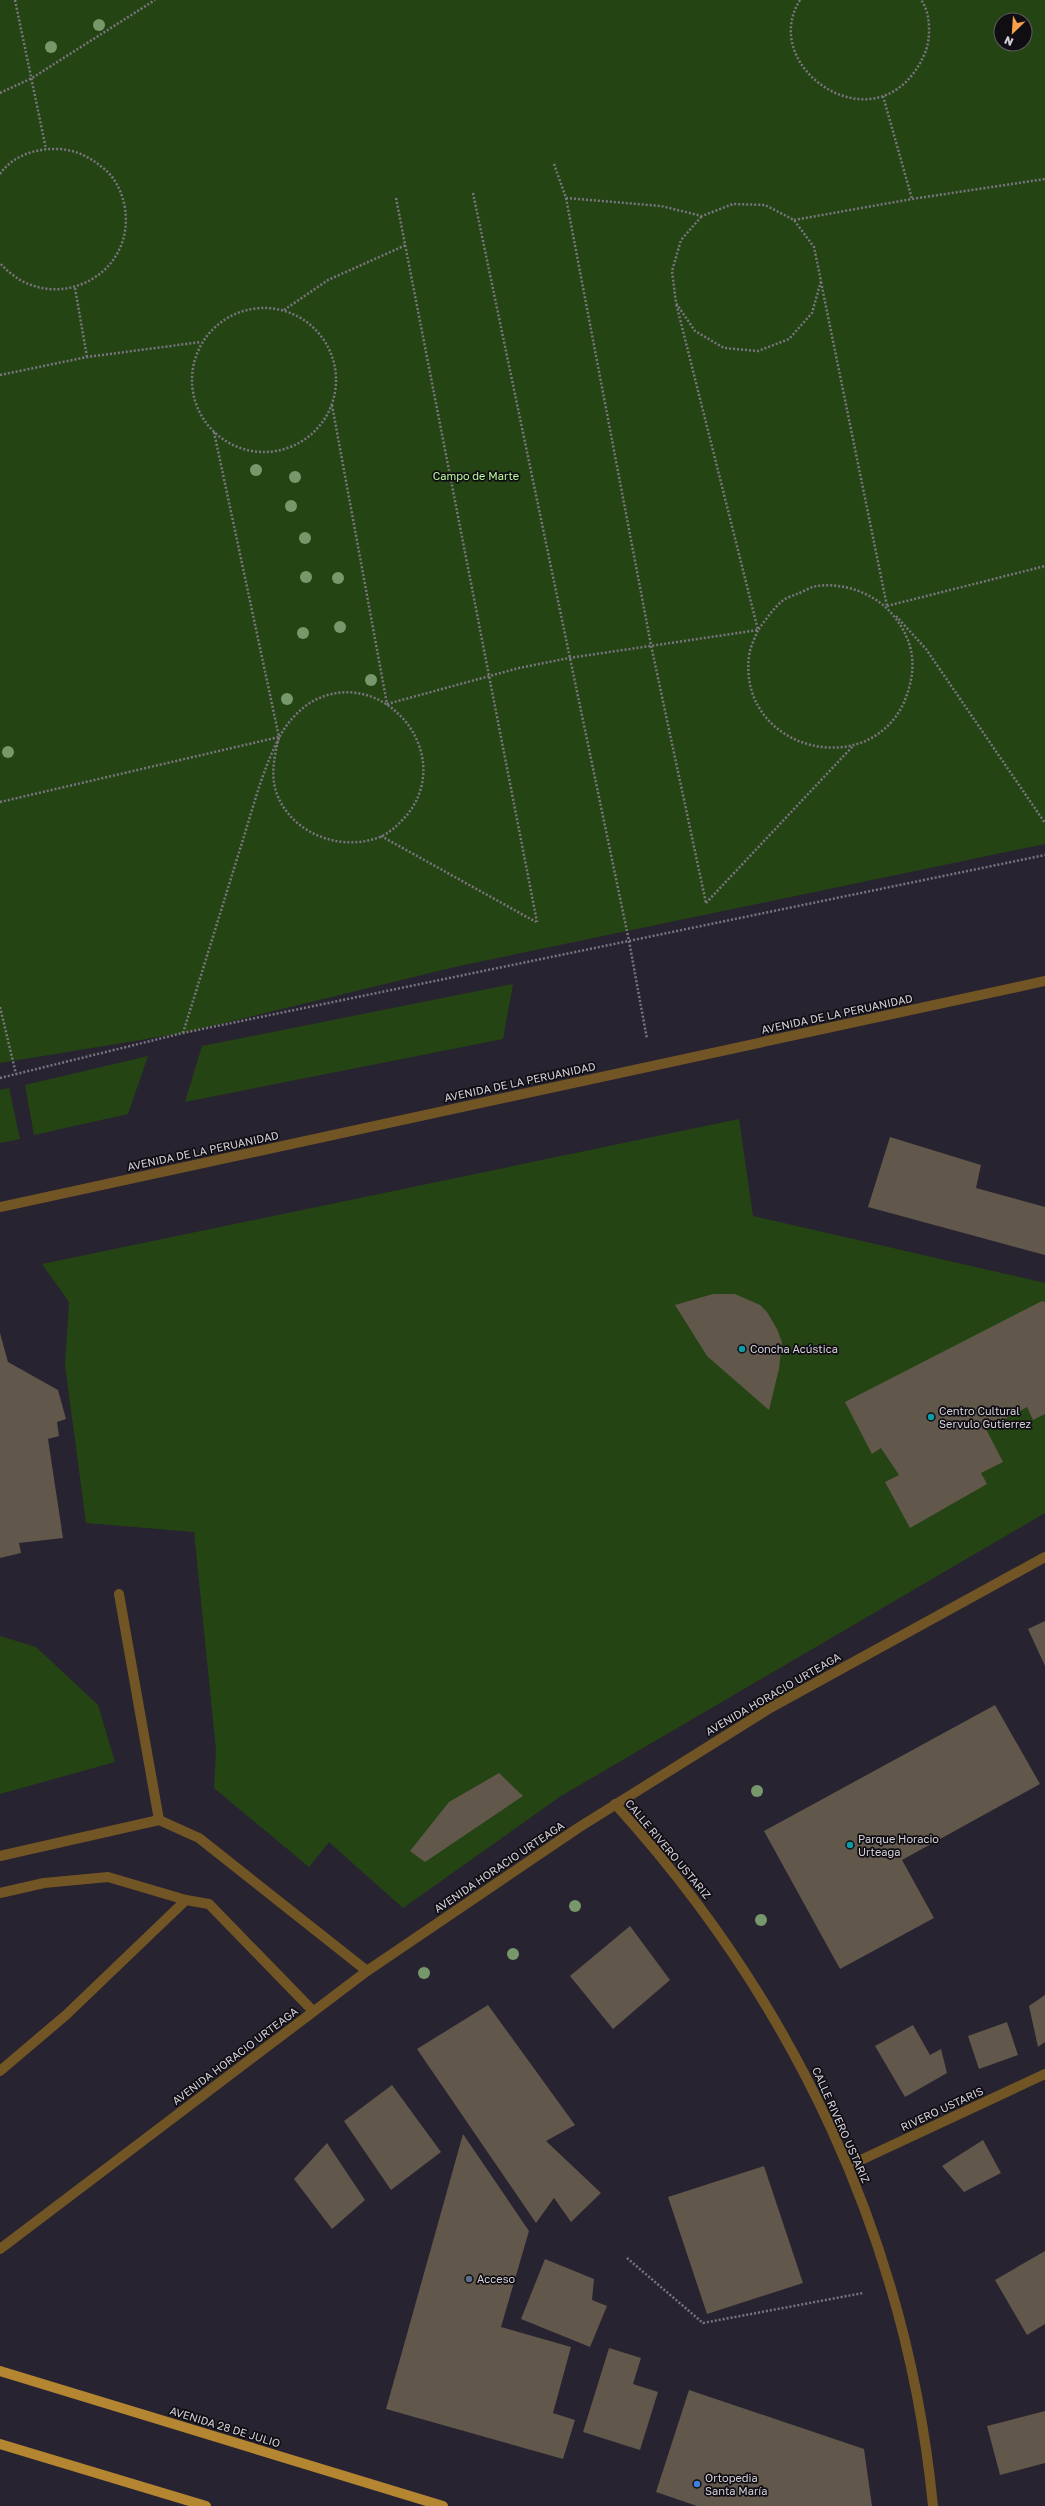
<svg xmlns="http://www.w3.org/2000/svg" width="1045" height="2506" font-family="'Golos Text',sans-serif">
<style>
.green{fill:#254413;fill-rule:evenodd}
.building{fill:#61574a}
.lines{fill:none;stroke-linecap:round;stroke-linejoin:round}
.path{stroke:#797580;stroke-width:2.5;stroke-dasharray:2 2;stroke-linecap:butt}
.minor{stroke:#725524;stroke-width:10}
.major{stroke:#b58632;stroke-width:10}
.tree{fill:#77986a}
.culture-dot{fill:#0f9aa8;stroke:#100e13;stroke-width:1.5}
.service-dot{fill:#5c6f8a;stroke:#100e13;stroke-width:1.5}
.shop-dot{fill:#3f7fe0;stroke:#100e13;stroke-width:1.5}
.labels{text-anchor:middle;stroke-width:3.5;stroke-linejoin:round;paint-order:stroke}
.park-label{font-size:11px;fill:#b8f89a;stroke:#100e13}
.street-label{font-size:11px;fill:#d4d0d9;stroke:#100e13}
.poi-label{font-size:11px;fill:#d4d0d9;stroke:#100e13;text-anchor:start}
</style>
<rect width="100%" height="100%" fill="#282330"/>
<g class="green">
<path d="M0 0H1045V844L459 966 183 1033 0 1063ZM1001 20H1025V44H1001Z"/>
<path d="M513 984 503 1039 185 1102 202 1046Z"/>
<path d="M148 1056 128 1114 34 1135 25 1085Z"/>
<path d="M9 1088 20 1139 0 1143V1090Z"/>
<path d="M739 1119 753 1216 1045 1283V1513L561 1796 403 1908 329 1842 309 1867 214 1788 216 1750 194 1532 86 1523 65 1365 69 1302 42 1264Z"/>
<path d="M0 1636 36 1647 98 1705 115 1762 0 1794Z"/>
</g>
<g class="building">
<path d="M890 1137 981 1165 976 1188 1045 1207V1255L868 1207Z"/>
<path d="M713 1294H735L760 1305 767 1312 777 1329 782 1342 779 1369 769 1410 707 1356 675 1305Z"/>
<path d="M1042 1301 1045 1302V1414L1033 1420 1027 1407 986 1429 1003 1462 981 1473 987 1484 910 1528 885 1482 899 1475 881 1448 872 1454 845 1402Z"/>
<path d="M0 1333 8 1362 58 1390 66 1419 57 1422 59 1436 48 1439 63 1538 19 1543 21 1553 0 1558Z"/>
<path d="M1045 1621V1666L1028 1629Z"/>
<path d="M995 1705 1040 1784 902 1860 934 1918 840 1969 764 1831Z"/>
<path d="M499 1773 523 1796 425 1862 410 1851 449 1802Z"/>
<path d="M630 1926 670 1980 613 2029 570 1976Z"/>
<path d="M1045 1995V2042L1038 2047 1029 2006Z"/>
<path d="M488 2005 575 2125 546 2141 601 2193 571 2222 554 2198 536 2223 417 2049Z"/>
<path d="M1007 2022 1018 2055 979 2069 968 2036Z"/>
<path d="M913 2025 930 2055 941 2049 947 2073 905 2097 875 2046Z"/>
<path d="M392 2085 441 2152 391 2190 344 2121Z"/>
<path d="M463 2134 529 2231 501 2327 571 2347 553 2413 575 2420 563 2459 386 2409Z"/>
<path d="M983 2140 1001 2173 964 2192 942 2166Z"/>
<path d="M327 2143 365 2200 332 2229 294 2179Z"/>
<path d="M764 2166 803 2283 707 2314 668 2197Z"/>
<path d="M1045 2251V2324L1027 2335 995 2280Z"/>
<path d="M545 2259 594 2279 592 2300 607 2306 590 2347 521 2319Z"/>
<path d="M609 2348 641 2358 633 2384 658 2392 640 2450 583 2432Z"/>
<path d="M689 2390 864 2449 872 2506H697L656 2492Z"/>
<path d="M1045 2411V2463L1000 2475 987 2426Z"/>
</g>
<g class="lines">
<g class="path">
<path d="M15 0 46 149"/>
<path d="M800 0C756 70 882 153 925 53 931 38 931 13 921 0"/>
<path d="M0 93 32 78 155 0"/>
<path d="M883 96 912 199"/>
<path d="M554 164 566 198 651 645 706 903"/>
<path d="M0 174C13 155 37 148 59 149 76 150 90 157 103 168 114 176 121 190 124 203 140 277 49 320 0 263"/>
<path d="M473 193 629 941 647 1039"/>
<path d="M396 198 537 922"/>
<path d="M566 198 661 206 702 216 733 204 765 205 794 220 814 247 821 281 812 313 789 339 758 351 724 348 695 331 676 303 672 271 681 240 702 216"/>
<path d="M794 220 912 199 1045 179"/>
<path d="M821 282 887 606"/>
<path d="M75 288 87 357"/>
<circle cx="264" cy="380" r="72"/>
<path d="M284 310 328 280 406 245"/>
<path d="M0 375 87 357 201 342"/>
<path d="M332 405 387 704 519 668 569 658 758 630C765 621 772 610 781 602 785 598 792 596 797 594 803 592 810 587 817 586 846 582 879 595 896 619 911 639 916 660 910 684 887 786 737 757 749 656 750 647 755 638 758 630L676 303"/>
<path d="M887 606 1045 566"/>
<path d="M896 616 926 649 1045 823"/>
<path d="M0 802 279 737"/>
<path d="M381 836 536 922"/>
<path d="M706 903 853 746"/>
<path d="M0 1007 16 1074"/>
<path d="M183 1033C202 972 221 911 240 849 252 812 261 773 279 738 286 724 299 709 313 701 383 664 457 753 407 815 400 823 390 833 380 837 339 853 287 832 275 788 271 770 275 754 279 737L214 432"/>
<path d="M0 1078 183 1033 1045 855"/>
<path d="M627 2258 703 2323 863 2293"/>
</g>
<g class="minor">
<path d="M0 1207 1045 981"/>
<path d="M119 1594 159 1820"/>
<path d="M615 1804C794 2001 907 2240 933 2506"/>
<path d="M0 1856 159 1820 199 1838 367 1971"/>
<path d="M0 1893 44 1883 108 1877 186 1900"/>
<path d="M0 2071 66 2015 186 1900 209 1904 313 2011"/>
<path d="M848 2166 1045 2074"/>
<path d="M0 2249 367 1971 578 1828 770 1708 1045 1557"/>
</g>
<g class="major">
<path d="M0 2371 443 2506"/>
<path d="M0 2444 206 2506"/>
</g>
</g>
<g class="tree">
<circle cx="99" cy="25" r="6"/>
<circle cx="51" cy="47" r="6"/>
<circle cx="256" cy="470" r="6"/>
<circle cx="295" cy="477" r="6"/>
<circle cx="291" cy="506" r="6"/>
<circle cx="305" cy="538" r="6"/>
<circle cx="306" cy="577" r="6"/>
<circle cx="338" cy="578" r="6"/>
<circle cx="340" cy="627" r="6"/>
<circle cx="303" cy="633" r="6"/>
<circle cx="371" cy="680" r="6"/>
<circle cx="287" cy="699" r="6"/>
<circle cx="8" cy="752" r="6"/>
<circle cx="757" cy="1791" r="6"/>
<circle cx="575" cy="1906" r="6"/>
<circle cx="761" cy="1920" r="6"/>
<circle cx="513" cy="1954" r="6"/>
<circle cx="424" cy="1973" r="6"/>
</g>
<g class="culture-dot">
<circle cx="742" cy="1349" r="4"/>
<circle cx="931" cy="1417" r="4"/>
<circle cx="850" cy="1845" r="4"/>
</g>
<circle class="service-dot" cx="469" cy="2279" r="4"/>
<circle class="shop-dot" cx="697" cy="2484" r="4"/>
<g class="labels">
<g class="park-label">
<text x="476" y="480">Campo de Marte</text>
</g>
<g class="street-label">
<text transform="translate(837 1014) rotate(-12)" y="4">AVENIDA DE LA PERUANIDAD</text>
<text transform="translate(520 1082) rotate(-12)" y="4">AVENIDA DE LA PERUANIDAD</text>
<text transform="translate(203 1151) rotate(-12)" y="4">AVENIDA DE LA PERUANIDAD</text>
<text transform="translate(773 1694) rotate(-30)" y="4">AVENIDA HORACIO URTEAGA</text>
<text transform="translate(668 1849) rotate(50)" y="4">CALLE RIVERO USTARIZ</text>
<text transform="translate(499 1867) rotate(-34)" y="4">AVENIDA HORACIO URTEAGA</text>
<text transform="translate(235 2056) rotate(-37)" y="4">AVENIDA HORACIO URTEAGA</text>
<text transform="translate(942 2109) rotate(-25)" y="4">RIVERO USTARIS</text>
<text transform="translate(841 2125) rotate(66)" y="4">CALLE RIVERO USTARIZ</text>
<text transform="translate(225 2427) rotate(17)" y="4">AVENIDA 28 DE JULIO</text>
</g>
<g class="poi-label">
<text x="750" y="1353">Concha Acústica</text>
<text x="939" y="1415">Centro Cultural<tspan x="939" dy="13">Servulo Gutierrez</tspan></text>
<text x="858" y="1843">Parque Horacio<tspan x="858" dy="13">Urteaga</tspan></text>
<text x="477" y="2283">Acceso</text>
<text x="705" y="2482">Ortopedia<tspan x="705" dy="13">Santa María</tspan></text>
</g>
</g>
<g transform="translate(1013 32) rotate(205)"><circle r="19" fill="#100e13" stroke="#5e5c62"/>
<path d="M0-3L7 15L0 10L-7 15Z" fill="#f9a04c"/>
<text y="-6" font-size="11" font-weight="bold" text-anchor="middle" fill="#d4d0d9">N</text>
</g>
</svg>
